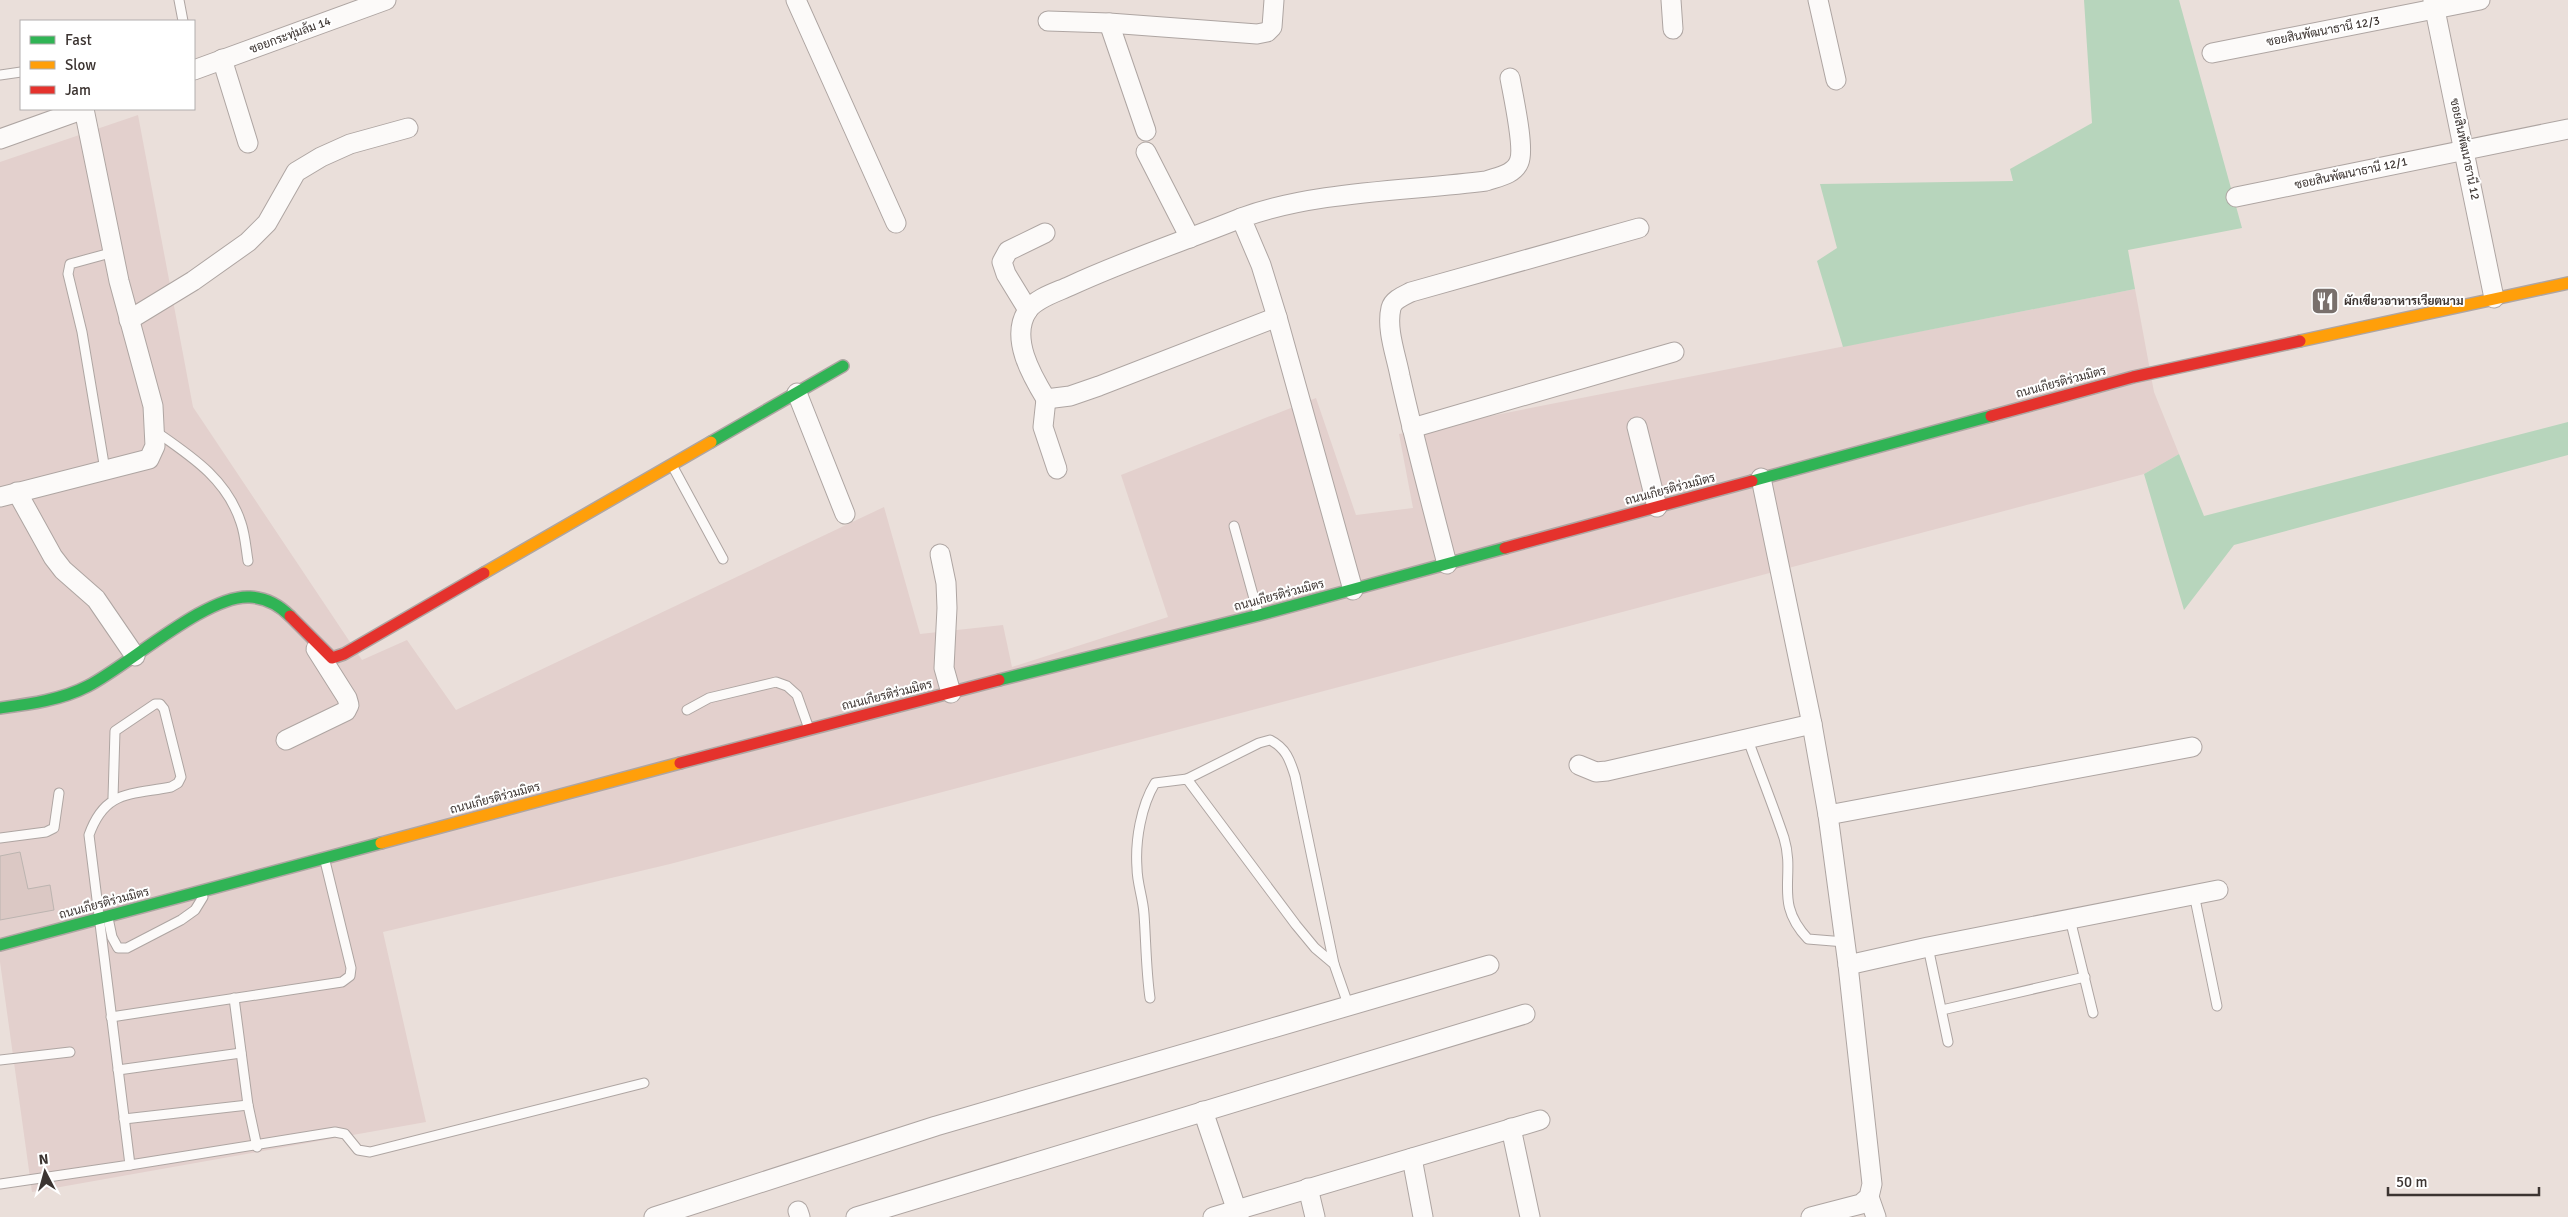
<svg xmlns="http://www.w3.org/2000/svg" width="2568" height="1217" font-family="Signika,Sarabun,sans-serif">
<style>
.commercial{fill:#e3d0cd}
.green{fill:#b7d5bc}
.building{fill:#dbc8c4;stroke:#bcb4b0}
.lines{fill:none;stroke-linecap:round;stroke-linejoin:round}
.lane-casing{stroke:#aea5a2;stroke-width:11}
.street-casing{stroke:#aea5a2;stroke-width:21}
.fast-casing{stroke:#aea5a2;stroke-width:14}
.slow-casing{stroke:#aea5a2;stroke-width:14}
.jam-casing{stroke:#aea5a2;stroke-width:14}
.lane{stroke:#fcfaf9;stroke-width:9}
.street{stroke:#fcfaf9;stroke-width:19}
.fast{stroke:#30b455;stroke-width:11}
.slow{stroke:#ff9f0a;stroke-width:11}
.jam{stroke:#e5322d;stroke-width:11}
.labels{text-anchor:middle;stroke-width:4;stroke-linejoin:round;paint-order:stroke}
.street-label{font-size:12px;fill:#3c3431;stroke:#fff}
.poi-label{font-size:12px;font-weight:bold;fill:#3c3431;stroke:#fff;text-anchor:start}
</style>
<rect width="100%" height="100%" fill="#eadfda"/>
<path class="commercial" d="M138 115 193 407 362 660 407 640 456 710 884 507 920 634 1003 625 1012 667 1168 617 1121 475 1316 398 1356 515 1413 508 1399 434 2135 289 2154 392 2179 454 2144 474 670 864 383 932 426 1122 32 1192 0 962V162Z"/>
<g class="green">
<path d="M2084 0H2179L2242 228 2128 250 2135 289 1843 347 1817 261 1837 248 1820 184 2013 181 2010 169 2092 123Z"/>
<path d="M2568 422V455L2234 545 2184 610 2144 474 2179 454 2204 516Z"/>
</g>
<path class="building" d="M20 852 28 889 50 885 54 910 0 920V856Z"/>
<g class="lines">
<g class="lane-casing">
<g id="lane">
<path d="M179 0 183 21"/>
<path d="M0 75 21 72"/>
<path d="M155 431C191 456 227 479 241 523 245 534 246 549 248 561"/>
<path d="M673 467 723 559"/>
<path d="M105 470 82 332 68 274 70 264 114 252"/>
<path d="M1234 526 1258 613"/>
<path d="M687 710 709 698 776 682 787 686 797 695 808 726"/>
<path d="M1748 740C1760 773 1773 805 1784 838 1796 878 1773 902 1808 939L1845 942"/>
<path d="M1187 779 1259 743 1270 740C1286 748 1290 760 1295 776L1334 964"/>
<path d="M0 838 46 832 54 828 59 793"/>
<path d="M2194 894 2217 1006"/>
<path d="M108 918 112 937 118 948H127L181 920 195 910 203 897"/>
<path d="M2070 919 2093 1013"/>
<path d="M1928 947 1948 1042"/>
<path d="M234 998 248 1105 257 1147"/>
<path d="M1150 998C1146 970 1146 942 1144 914 1143 898 1137 883 1137 868 1135 841 1141 806 1155 783L1187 779 1296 925 1315 948 1334 964 1349 1007"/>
<path d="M1942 1010 2085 977"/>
<path d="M111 1017 342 982 350 976 351 968 325 861"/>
<path d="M0 1060 70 1052"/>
<path d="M118 1070 241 1053"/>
<path d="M124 1119 248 1105"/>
<path d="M130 1165 335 1132 345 1134 358 1150 370 1152 644 1083"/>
<path d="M0 1184 130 1165 89 835C105 790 130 795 171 787L178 783 181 777 164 709 160 704H155L115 731 113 798"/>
</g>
</g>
<g class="street-casing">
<g id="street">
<path d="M796 0 896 223"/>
<path d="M1671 0 1673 29"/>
<path d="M1818 0 1836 80"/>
<path d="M2433 0 2494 298"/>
<path d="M1048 21 1109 23 1257 34 1267 32 1272 27 1274 0"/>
<path d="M1109 23 1146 131"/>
<path d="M2212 53 2480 0"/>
<path d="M222 59 248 143"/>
<path d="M194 70 386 0"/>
<path d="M0 139 84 109"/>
<path d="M1146 152 1190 238"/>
<path d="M2236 197 2568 129"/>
<path d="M1241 218C1184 241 1126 260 1070 286 1057 292 1036 298 1028 310 1009 337 1032 376 1046 399L1070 396 1099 386 1277 317"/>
<path d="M1028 310 1006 274 1002 262 1008 251 1045 233"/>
<path d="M129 320 193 281 248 242 267 223 296 172 321 157 350 144 408 128"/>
<path d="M797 393 845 514"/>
<path d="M1046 399 1043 427 1057 469"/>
<path d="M1637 427 1657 507"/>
<path d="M1412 428 1674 352"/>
<path d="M1761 478 1812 724 1828 815 2192 747"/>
<path d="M17 492 53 557 63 570 96 599 135 656"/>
<path d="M0 497 149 459 155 446 153 406 119 281 84 109"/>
<path d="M940 554 946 583 947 608 944 668 951 693"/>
<path d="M1447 564C1431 502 1414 439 1400 376 1396 355 1386 329 1391 308 1393 300 1403 296 1411 292L1639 228"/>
<path d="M1353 590 1277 317 1261 265 1241 218C1314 191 1408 191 1486 181 1497 177 1514 175 1519 162 1525 149 1513 95 1510 78"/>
<path d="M286 740 346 711 349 705 347 698 316 649"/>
<path d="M1579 765 1596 772 1607 771 1812 724"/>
<path d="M1848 965 1928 947 2218 890"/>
<path d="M1203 1111 1239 1217"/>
<path d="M1511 1128 1530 1217"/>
<path d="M1412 1158 1423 1217"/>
<path d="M1308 1188 1315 1217"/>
<path d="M1869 1197 1876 1217"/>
<path d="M798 1211 800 1217"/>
<path d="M654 1217 936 1126 1489 965"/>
<path d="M856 1217 1525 1014"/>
<path d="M1213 1217 1540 1120"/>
<path d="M1811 1217 1861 1204 1869 1197 1872 1184 1848 965 1828 815"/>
</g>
</g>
<g class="fast-casing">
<g id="fast">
<path d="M711 442 843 366"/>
<path d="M1752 481 1991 416"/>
<path d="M999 680 1259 615 1505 548"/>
<path d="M0 708C30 704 61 700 88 686 129 665 207 594 250 597 267 598 279 605 290 616"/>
<path d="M0 945 381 843"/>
</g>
</g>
<g class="slow-casing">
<g id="slow">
<path d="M2300 341 2568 283"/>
<path d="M484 573 711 442"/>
<path d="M381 843 680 763"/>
</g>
</g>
<g class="jam-casing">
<g id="jam">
<path d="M1991 416 2133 377 2300 341"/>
<path d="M1505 548 1752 481"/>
<path d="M290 616 332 658 344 654 484 573"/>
<path d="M680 763 999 680"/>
</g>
</g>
<use href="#lane" class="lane"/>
<use href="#street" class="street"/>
<use href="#fast" class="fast"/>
<use href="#slow" class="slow"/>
<use href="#jam" class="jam"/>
</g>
<defs>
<g id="restaurant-square" transform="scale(1.4375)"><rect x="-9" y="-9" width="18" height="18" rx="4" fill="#79706c" stroke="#fff"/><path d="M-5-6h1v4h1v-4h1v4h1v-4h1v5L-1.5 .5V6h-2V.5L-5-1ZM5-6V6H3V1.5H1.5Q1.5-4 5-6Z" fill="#fff"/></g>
</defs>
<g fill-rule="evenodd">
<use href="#restaurant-square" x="2325" y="301"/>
</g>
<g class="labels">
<g class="street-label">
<text transform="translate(2323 31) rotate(-11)" y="4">ซอยสินพัฒนาธานี 12/3</text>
<text transform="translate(290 35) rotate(-20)" y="4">ซอยกระทุ่มล้ม 14</text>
<text transform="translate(2465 149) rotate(78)" y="4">ซอยสินพัฒนาธานี 12</text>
<text transform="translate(2351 173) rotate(-12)" y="4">ซอยสินพัฒนาธานี 12/1</text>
<text transform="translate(2061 382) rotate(-15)" y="4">ถนนเกียรติร่วมมิตร</text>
<text transform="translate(1670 489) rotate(-15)" y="4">ถนนเกียรติร่วมมิตร</text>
<text transform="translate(1279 595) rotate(-15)" y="4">ถนนเกียรติร่วมมิตร</text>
<text transform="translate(887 695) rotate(-14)" y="4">ถนนเกียรติร่วมมิตร</text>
<text transform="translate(495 798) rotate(-15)" y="4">ถนนเกียรติร่วมมิตร</text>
<text transform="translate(104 903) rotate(-15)" y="4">ถนนเกียรติร่วมมิตร</text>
</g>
<g class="poi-label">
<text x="2344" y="305">ผักเขียวอาหารเวียตนาม</text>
</g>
</g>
<rect x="20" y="20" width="175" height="90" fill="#ffffff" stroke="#b1aead"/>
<rect x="30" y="36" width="25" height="8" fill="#30b455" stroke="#b1aead"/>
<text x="65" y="45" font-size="15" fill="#3c3431">Fast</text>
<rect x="30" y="61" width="25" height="8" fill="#ff9f0a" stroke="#b1aead"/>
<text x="65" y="70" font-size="15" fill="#3c3431">Slow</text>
<rect x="30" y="86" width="25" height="8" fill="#e5322d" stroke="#b1aead"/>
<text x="65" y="95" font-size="15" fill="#3c3431">Jam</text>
<g transform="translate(45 1172) rotate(354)" stroke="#ffffff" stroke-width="4" paint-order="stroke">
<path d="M0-4L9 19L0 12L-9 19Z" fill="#3c3431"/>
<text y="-8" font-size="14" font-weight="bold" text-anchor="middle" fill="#3c3431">N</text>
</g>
<path d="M2388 1187v8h151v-8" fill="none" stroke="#3c3431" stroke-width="2.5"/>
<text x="2396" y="1187" font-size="15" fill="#3c3431" stroke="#ffffff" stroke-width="4" paint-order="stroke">50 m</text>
</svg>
